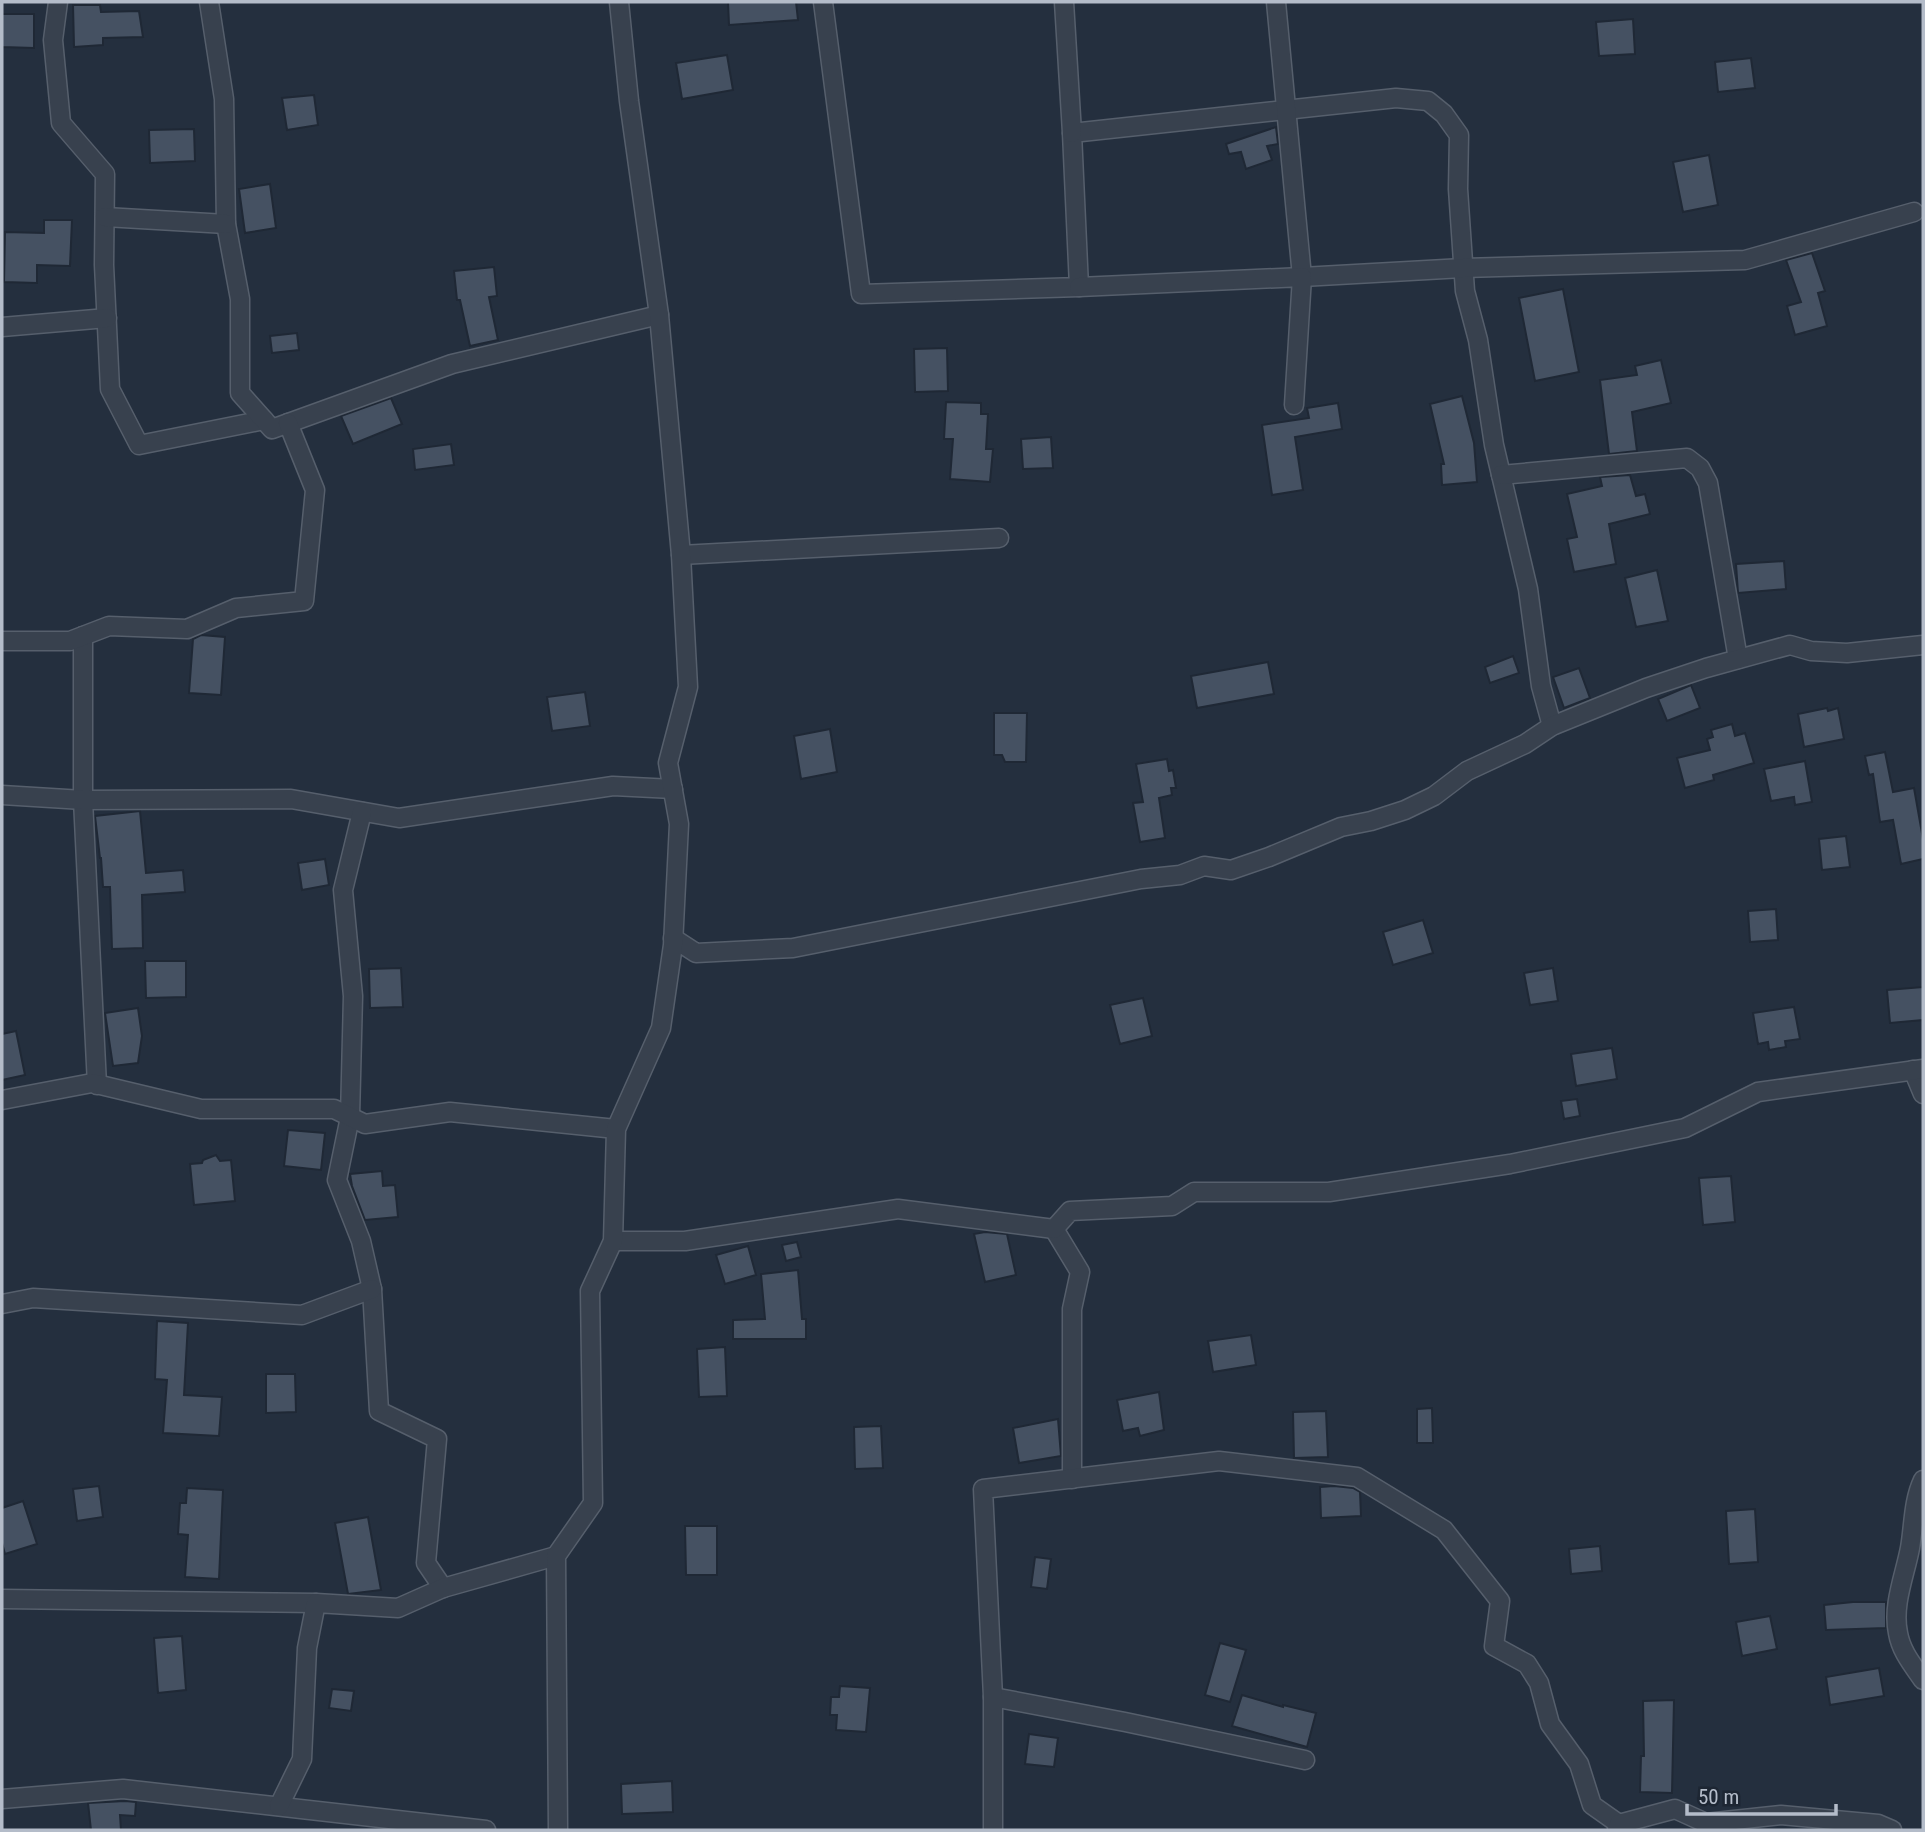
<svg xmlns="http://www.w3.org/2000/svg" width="1925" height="1832" font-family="'Roboto Condensed',sans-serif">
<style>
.building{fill:#455162;stroke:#1f2835;stroke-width:2}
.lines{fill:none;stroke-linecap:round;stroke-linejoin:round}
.minor-casing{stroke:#565f6c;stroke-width:21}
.minor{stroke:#38414e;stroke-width:18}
</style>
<rect width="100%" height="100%" fill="#242f3e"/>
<g class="building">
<path d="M728 2H796L798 20 729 25Z"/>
<path d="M73 5H100L101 12 139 11 143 37 103 38V45L74 47Z"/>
<path d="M2 14H34V48L2 47Z"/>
<path d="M1633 19 1635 54 1599 56 1596 22Z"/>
<path d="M727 55 733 90 682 99 676 63Z"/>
<path d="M1751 58 1755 88 1718 92 1715 62Z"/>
<path d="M314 95 318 125 287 130 282 98Z"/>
<path d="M1276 127 1278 144 1267 146 1272 160 1246 169 1241 152 1229 154 1226 144Z"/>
<path d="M194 129 195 161 150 163 149 130Z"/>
<path d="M1709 155 1718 205 1683 212 1673 162Z"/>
<path d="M270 184 276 228 245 233 239 189Z"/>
<path d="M44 220H72L70 266 37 265V283L4 282 5 232 44 233Z"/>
<path d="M1812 253 1825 291 1818 293 1827 326 1795 335 1787 306 1801 302 1786 260Z"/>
<path d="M494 267 497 296 489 297 498 340 470 346 460 300H457L454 271Z"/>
<path d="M1563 289 1579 372 1535 381 1519 298Z"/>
<path d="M297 333 299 350 272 353 270 336Z"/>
<path d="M947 348 948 391 915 392 914 349Z"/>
<path d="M1661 360 1671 403 1632 412 1637 451 1609 454 1600 380 1637 375 1635 366Z"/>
<path d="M1462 396 1474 443 1477 482 1442 485 1441 464H1444L1430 404Z"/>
<path d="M391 398 402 424 353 444 341 416Z"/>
<path d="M946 402 981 403V414H988L986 449H993L990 482 950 479 953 439H944Z"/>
<path d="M1338 403 1342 429 1295 437 1303 490 1272 495 1262 425 1309 418 1307 408Z"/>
<path d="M1051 437 1053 468 1023 469 1021 439Z"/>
<path d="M451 444 454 465 415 470 413 449Z"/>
<path d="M1630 475 1636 496 1645 494 1650 514 1609 524 1616 564 1574 572 1567 539 1577 537 1567 494 1602 486 1600 477Z"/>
<path d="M1784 561 1786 589 1738 593 1736 564Z"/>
<path d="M1657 570 1668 621 1636 627 1625 578Z"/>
<path d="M201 635 225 637 221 695 189 693 193 639Z"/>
<path d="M1513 656 1519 673 1490 683 1485 667Z"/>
<path d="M1268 662 1274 694 1197 708 1191 676Z"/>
<path d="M1579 668 1590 698 1564 708 1553 677Z"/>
<path d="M1691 685 1700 708 1667 721 1658 699Z"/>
<path d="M585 692 590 726 552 731 547 697Z"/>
<path d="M1827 708 1828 711 1838 708 1844 739 1804 747 1798 714Z"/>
<path d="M994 713H1027L1026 762H1005L1002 755H994Z"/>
<path d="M1732 724 1735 736 1745 733 1754 763 1713 775 1714 780 1685 788 1677 758 1710 750 1707 739 1713 737 1711 730Z"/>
<path d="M830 729 837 772 801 779 794 736Z"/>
<path d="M1885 752 1893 792 1914 788 1923 839V859L1901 864 1893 820 1880 822 1873 774 1869 775 1865 756Z"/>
<path d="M1167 759 1169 771 1173 770 1176 788H1171L1172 795 1159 798 1165 838 1140 842 1133 803 1143 802 1136 764Z"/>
<path d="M1805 761 1812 802 1795 805 1794 797 1771 801 1764 769Z"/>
<path d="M140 811 146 873 183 870 185 892 142 895 143 948 112 949 110 887H103L101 858H100L95 816Z"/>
<path d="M1846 836 1850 867 1822 870 1819 839Z"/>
<path d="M325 859 329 885 302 890 298 863Z"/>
<path d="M1776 909 1778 940 1750 942 1748 911Z"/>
<path d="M1423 920 1433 953 1393 965 1383 932Z"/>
<path d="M145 961H186V997L146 998Z"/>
<path d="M401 968 403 1007 370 1008 369 969Z"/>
<path d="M1553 968 1558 1001 1530 1005 1524 973Z"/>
<path d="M1923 987V1020L1890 1023 1887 990Z"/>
<path d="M1143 998 1152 1036 1120 1044 1110 1005Z"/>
<path d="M1794 1007 1800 1039 1785 1041 1786 1047 1769 1050 1768 1042 1758 1044 1753 1013Z"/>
<path d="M138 1008 142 1036 138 1063 113 1066 105 1013Z"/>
<path d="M16 1031 25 1075 2 1080V1034Z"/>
<path d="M1612 1048 1617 1079 1576 1086 1571 1054Z"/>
<path d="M1577 1099 1580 1116 1564 1119 1561 1101Z"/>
<path d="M288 1130 325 1133 321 1170 284 1166Z"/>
<path d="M216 1155 220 1161 231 1160 235 1201 194 1205 190 1164 202 1163 203 1160Z"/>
<path d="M382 1171 383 1186 395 1185 398 1217 365 1220 352 1186 350 1174Z"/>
<path d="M1731 1176 1735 1222 1703 1225 1699 1178Z"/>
<path d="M985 1232 1007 1234 1016 1275 985 1282 974 1234Z"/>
<path d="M797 1242 801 1257 786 1261 782 1245Z"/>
<path d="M748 1246 756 1275 725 1284 716 1255Z"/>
<path d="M798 1270 802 1319H806V1339H733V1320L765 1319 761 1274Z"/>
<path d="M157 1321 188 1323 184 1395 222 1397 219 1436 163 1433 167 1380 155 1379Z"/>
<path d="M1251 1335 1256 1365 1213 1372 1208 1341Z"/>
<path d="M725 1347 727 1396 699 1397 697 1349Z"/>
<path d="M266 1374H295L296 1412 266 1413Z"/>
<path d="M1159 1392 1164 1430 1140 1436 1138 1428 1123 1431 1117 1400Z"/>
<path d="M1432 1408 1433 1443H1417V1409Z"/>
<path d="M1326 1411 1328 1457 1294 1458 1293 1412Z"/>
<path d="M1058 1419 1061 1456 1019 1463 1013 1428Z"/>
<path d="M881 1426 883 1468 855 1469 854 1427Z"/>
<path d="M99 1486 103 1517 77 1521 73 1489Z"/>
<path d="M1334 1486 1353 1488 1360 1492 1361 1516 1321 1518 1320 1487Z"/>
<path d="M187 1488 223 1490 219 1579 185 1577 188 1535 178 1534 180 1503H186Z"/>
<path d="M23 1501 37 1544 5 1554 2 1543V1508Z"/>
<path d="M1755 1509 1758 1562 1729 1564 1726 1511Z"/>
<path d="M368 1517 381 1590 348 1594 335 1523Z"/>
<path d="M685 1526H717V1575H686Z"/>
<path d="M1600 1546 1602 1571 1571 1574 1569 1549Z"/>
<path d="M1035 1557 1051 1559 1047 1589 1031 1587Z"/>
<path d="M1853 1602H1886V1628L1826 1630 1824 1605Z"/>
<path d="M1770 1616 1777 1649 1742 1656 1736 1622Z"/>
<path d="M182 1636 186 1690 158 1693 154 1638Z"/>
<path d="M1220 1643 1246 1650 1230 1702 1205 1695Z"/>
<path d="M1879 1668 1884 1696 1830 1705 1826 1677Z"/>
<path d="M840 1686 870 1688 866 1732 836 1730 837 1715H830L831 1697H839Z"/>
<path d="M332 1689 354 1691 351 1711 329 1708Z"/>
<path d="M1242 1695 1283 1707V1705L1316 1713 1307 1747 1232 1726Z"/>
<path d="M1674 1700 1672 1793 1640 1792 1641 1756H1644L1643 1701Z"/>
<path d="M1029 1734 1058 1738 1054 1767 1025 1764Z"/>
<path d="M672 1781 673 1812 622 1814 621 1784Z"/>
<path d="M125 1801 136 1802 135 1816 120 1815 121 1830H91L88 1803Z"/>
</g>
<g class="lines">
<g class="minor-casing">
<g id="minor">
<path d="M58 2 53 40 61 123 105 174 104 265 110 389 139 445 264 420"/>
<path d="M209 2 224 99 226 224 240 299V393L272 429 452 364 659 315"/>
<path d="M823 2 861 294 1079 287 1072 133 1396 98 1428 101 1444 114 1459 135 1458 189 1465 291 1478 340 1494 445 1528 589 1541 686 1552 726"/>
<path d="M1064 2 1072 133"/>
<path d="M1276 2 1302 277 1463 268 1745 260 1914 212"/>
<path d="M105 217 226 224"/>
<path d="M1079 287 1302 277 1294 405"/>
<path d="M2 327 107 318"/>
<path d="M1501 475 1687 458 1700 468 1708 483 1738 659"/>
<path d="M681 555 999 538"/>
<path d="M83 636V800L97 1085"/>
<path d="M2 641H70L109 626 187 629 236 608 304 601 315 490 288 423"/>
<path d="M2 795 83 800 291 799 399 818 613 786 673 789"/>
<path d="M362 812 343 890 353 996 350 1117 337 1180 361 1241 372 1289 379 1411 437 1439 426 1563 443 1588"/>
<path d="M673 938 696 953 793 948 1141 879 1180 875 1204 866 1231 870 1269 857 1341 827 1371 821 1405 810 1434 796 1467 771 1525 744 1552 726 1646 688 1706 668 1790 645 1811 651 1847 653 1923 645"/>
<path d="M1913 1070 1923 1094"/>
<path d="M2 1100 92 1083 201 1109H334L365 1124 450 1112 616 1129"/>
<path d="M1054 1229 1080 1272 1072 1309V1479"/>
<path d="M613 1241H685L898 1209 1054 1229 1070 1211 1172 1206 1194 1192H1329L1510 1164 1685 1128 1758 1092 1923 1069"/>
<path d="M2 1304 33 1298 302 1315 372 1289"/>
<path d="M2 1599 316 1603"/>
<path d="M1923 1680C1912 1664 1901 1651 1898 1633 1892 1605 1905 1575 1910 1548 1914 1525 1913 1501 1923 1480"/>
<path d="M993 1697 1125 1722 1305 1760"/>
<path d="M2 1799 123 1789 486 1830"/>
<path d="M279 1806 302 1759 307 1648 316 1603 398 1608 443 1588 556 1556"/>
<path d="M558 1830 556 1556 593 1503 590 1291 613 1241 616 1129 661 1028 673 945 679 824 668 763 688 687 681 555 659 315 629 101 619 2"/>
<path d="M993 1830V1697L983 1489 1219 1461 1357 1477 1444 1530 1500 1601 1494 1646 1527 1664 1539 1683 1550 1724 1579 1764 1592 1805 1619 1824"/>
<path d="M1617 1830 1619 1824 1675 1809 1706 1823 1781 1815 1878 1824 1892 1830"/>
</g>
</g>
<use href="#minor" class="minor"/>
</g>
<rect width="1925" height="1832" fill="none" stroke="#b4bcc9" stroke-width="7"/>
<path d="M1687 1804v10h149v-10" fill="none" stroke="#b4bcc9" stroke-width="3.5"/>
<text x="1698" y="1804" font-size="21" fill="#b4bcc9" stroke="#1d2633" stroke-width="5" paint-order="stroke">50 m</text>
</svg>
